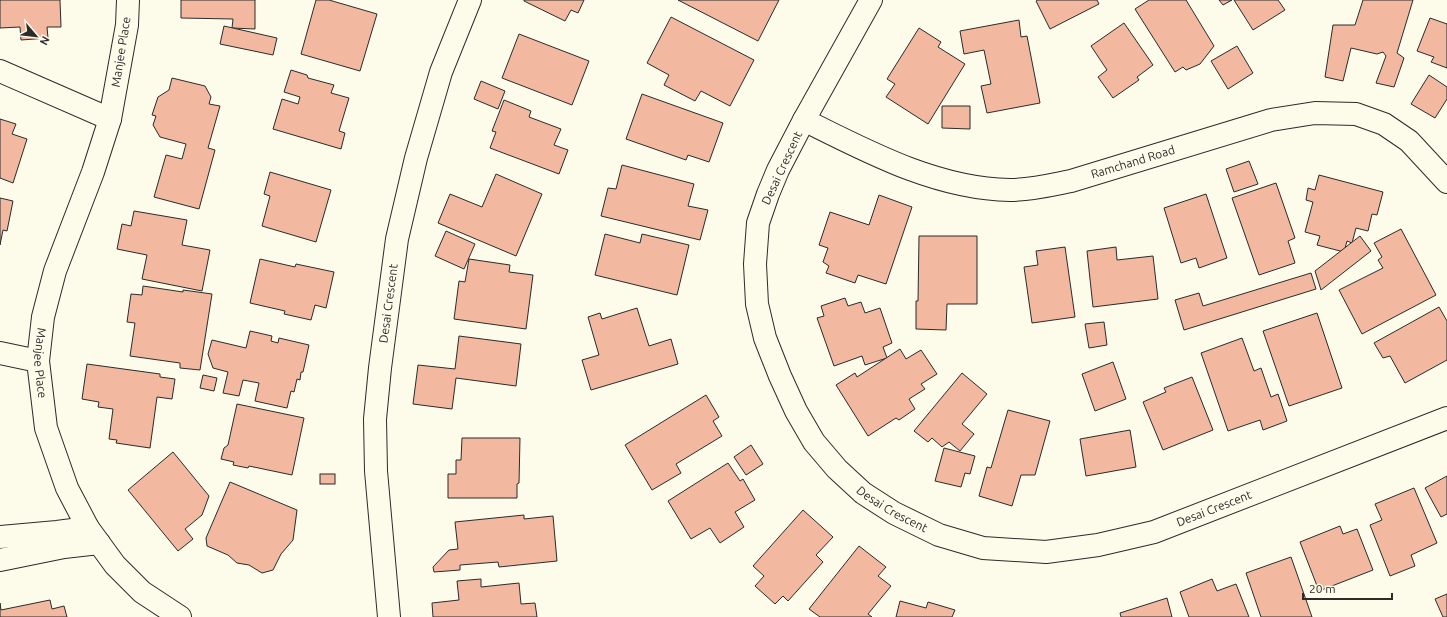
<svg xmlns="http://www.w3.org/2000/svg" width="1447" height="617" font-family="Ubuntu,sans-serif">
<style>
.building{fill:#f2b8a0;stroke:#2b2b2b}
.lines{fill:none;stroke-linecap:round;stroke-linejoin:round}
.street-casing{stroke:#2b2b2b;stroke-width:24}
.street{stroke:#fdfbea;stroke-width:22}
.labels{text-anchor:middle;stroke-width:3;stroke-linejoin:round;paint-order:stroke}
.street-label{font-size:12px;fill:#2b2b2b;stroke:#fdfbea}
</style>
<rect width="100%" height="100%" fill="#fdfbea"/>
<g class="building">
<path d="M0 0H60L61 27H47L48 38 21 40 20 27 0 28Z"/>
<path d="M181 0H255V29L232 28 233 19 181 18Z"/>
<path d="M316 0H329L377 14 360 71 301 54Z"/>
<path d="M524 0H584L578 13 571 10 565 21 524 1Z"/>
<path d="M678 0H779L758 41Z"/>
<path d="M1038 0H1097L1099 4 1050 29 1036 1Z"/>
<path d="M1149 0H1186L1214 46 1200 64 1186 70 1183 67 1175 72 1135 9Z"/>
<path d="M1219 0H1232L1223 5Z"/>
<path d="M1234 0H1278L1285 10 1253 30Z"/>
<path d="M1363 0H1413L1397 53 1404 58 1394 87 1376 83 1386 56 1383 52 1377 54 1351 48 1343 81 1325 77 1333 25H1355Z"/>
<path d="M671 17 754 60 730 106 701 91 695 101 664 85 669 75 647 63Z"/>
<path d="M1430 18 1447 24V68L1431 62 1434 57 1417 51Z"/>
<path d="M1019 20 1021 37 1027 36 1040 103 987 113 981 86 991 84 984 50 964 54 960 31Z"/>
<path d="M1124 23 1153 65 1137 77 1139 80 1113 98 1098 77 1107 70 1091 46Z"/>
<path d="M224 26 277 38 273 55 220 44Z"/>
<path d="M919 28 941 42 938 47 965 64 928 124 886 97 895 84 887 79Z"/>
<path d="M519 34 589 61 572 105 502 78Z"/>
<path d="M1237 46 1253 73 1228 89 1211 61Z"/>
<path d="M291 70 307 75 308 78 334 85 331 93 349 98 339 131 345 133 341 149 273 129 282 99 298 104 300 97 284 92Z"/>
<path d="M1429 75 1447 87V99L1435 118 1411 104Z"/>
<path d="M172 78 205 86 211 97 209 104 220 106 208 148 215 150 199 209 154 197 166 155 182 159 186 144 160 137 153 125 156 116 152 115 158 97 169 90Z"/>
<path d="M481 81 505 91 498 109 474 99Z"/>
<path d="M642 94 723 123 709 162 688 155 686 160 626 139Z"/>
<path d="M504 100 531 111 529 117 561 129 554 145 568 150 559 174 490 148 496 132 492 131Z"/>
<path d="M942 106H970V129L942 128Z"/>
<path d="M0 119 16 124 12 134 27 139 13 183 0 178Z"/>
<path d="M1249 161 1258 184 1234 192 1226 169Z"/>
<path d="M622 165 694 184 688 206 708 210 700 240 601 216 608 188 616 189Z"/>
<path d="M270 172 331 190 316 242 262 226 270 196 264 194Z"/>
<path d="M496 174 542 194 516 256 438 223 450 194 482 207Z"/>
<path d="M1319 175 1383 192 1377 215 1372 214 1368 231 1356 228 1352 243 1347 241 1344 252 1317 245 1320 236 1305 232 1313 202 1306 200 1308 188 1315 190Z"/>
<path d="M1276 183 1295 238 1288 241 1295 263 1259 275 1232 198Z"/>
<path d="M1206 194 1227 258 1199 268 1196 258 1181 263 1164 208Z"/>
<path d="M879 195 912 207 886 284 858 275 855 283 826 273 829 266 823 262 828 248 819 245 830 212 869 225Z"/>
<path d="M0 198 13 201 7 231 3 230 0 245Z"/>
<path d="M134 211 187 220 182 245 210 250 202 291 142 279 147 255 117 249 122 224 131 226Z"/>
<path d="M1401 229 1436 295 1362 334 1339 290 1383 268 1378 260 1382 257 1374 243Z"/>
<path d="M446 231 475 244 464 269 435 256Z"/>
<path d="M605 234 640 243 642 234 689 245 677 295 595 275Z"/>
<path d="M919 236H977V304H947L946 330 916 329V301H918Z"/>
<path d="M1360 236 1371 251 1321 290 1315 271Z"/>
<path d="M1065 247 1075 317 1032 323 1024 267 1038 265 1036 251Z"/>
<path d="M1116 247 1117 260 1153 256 1158 299 1093 307 1087 251Z"/>
<path d="M260 259 295 267 296 264 334 272 326 308 315 305 311 320 284 314 285 311 250 303Z"/>
<path d="M469 259 510 265 509 272 533 275 526 329 454 319 459 281 465 282Z"/>
<path d="M1311 273 1316 289 1184 330 1175 300 1199 293 1203 306Z"/>
<path d="M143 286 183 292V290L212 294 200 370 180 368V363L130 356 135 323 127 322 131 294 142 295Z"/>
<path d="M845 298 848 306 861 302 865 313 880 308 892 343 883 347 887 358 865 365 862 356 834 366 817 318 824 316 821 306Z"/>
<path d="M1439 307 1447 321V360L1405 383 1390 356 1383 358 1374 343Z"/>
<path d="M637 308 649 346 671 339 678 364 591 390 582 360 599 355 588 317 600 313 602 319Z"/>
<path d="M1317 313 1342 388 1289 406 1263 331Z"/>
<path d="M1104 322 1107 345 1089 348 1085 324Z"/>
<path d="M250 331 272 336 271 341 278 343 279 338 309 345 303 372H301L300 380 297 379 294 392 291 391 287 408 255 401 259 383 243 380 239 396 223 393 228 372 213 368 208 354 212 340 246 348Z"/>
<path d="M459 336 521 344 516 386 456 378 452 409 413 404 418 365 455 369Z"/>
<path d="M1242 338 1254 371 1261 368 1271 397 1278 394 1287 421 1263 430 1260 420 1228 431 1201 353Z"/>
<path d="M900 349 906 359 921 350 937 374 921 384 925 389 909 399 915 409 899 420 896 418 868 436 836 385 855 373 857 377Z"/>
<path d="M1113 362 1126 399 1095 411 1082 374Z"/>
<path d="M87 364 160 374V377L175 379 172 399 157 397 150 448 116 443 117 440 109 439 113 409 98 407 99 402 82 399Z"/>
<path d="M962 373 987 394 962 424 974 434 960 451 949 442 942 447 932 438 928 442 914 431Z"/>
<path d="M203 375 217 378 214 391 200 388Z"/>
<path d="M1192 377 1213 430 1163 450 1143 402 1166 392 1164 388Z"/>
<path d="M706 395 719 417 713 421 722 436 676 464 681 473 652 490 625 445Z"/>
<path d="M237 404 304 418 292 475 249 466 248 468 233 465 234 462 221 459 224 448 228 445Z"/>
<path d="M1008 410 1050 421 1035 475H1021L1012 506 979 496 987 467 991 468Z"/>
<path d="M1130 430 1136 467 1086 476 1080 439Z"/>
<path d="M462 438H520L519 483 517 484V498H448V474H456V460H461Z"/>
<path d="M751 445 763 464 746 475 734 457Z"/>
<path d="M944 448 975 456 970 474 965 473 961 487 935 481Z"/>
<path d="M173 452 209 496 202 515 185 529 193 539 178 551 128 490Z"/>
<path d="M728 463 740 481 743 479 755 500 735 512 744 527 720 543 710 528 691 539 668 501Z"/>
<rect x="320" y="474" width="15" height="10"/>
<path d="M1447 476V514L1441 517 1425 488Z"/>
<path d="M230 482 297 510 293 540 281 554 273 570 262 573 249 565 237 563 228 555 207 546 206 538Z"/>
<path d="M1414 488 1437 543 1411 555 1415 566 1390 576 1370 525 1382 520 1375 504Z"/>
<path d="M803 510 833 537 816 555 823 562 788 601 783 596 775 604 755 586 764 576 753 566Z"/>
<path d="M524 515V519L553 516 557 561 499 567 498 562 460 565V570L434 572 433 567 449 550 458 549 455 522Z"/>
<path d="M1340 526 1343 534 1357 529 1373 570 1319 591 1300 542Z"/>
<path d="M859 546 886 567 878 576 891 586 868 614 872 617H820L809 609Z"/>
<path d="M1291 557 1312 617H1261L1246 573Z"/>
<path d="M481 579V587L519 583 521 604 535 603 537 617H433L432 603 459 600 457 581Z"/>
<path d="M1212 579 1217 591 1236 584 1249 617H1189L1180 592Z"/>
<path d="M1447 594V617H1443L1435 599Z"/>
<path d="M1167 598 1172 617H1121L1120 613Z"/>
<path d="M50 600 52 609 64 606 67 617H0V603L1 610Z"/>
<path d="M900 601 926 608 928 602 955 610 952 617H896Z"/>
</g>
<g class="lines">
<g class="street-casing">
<g id="street">
<path id="s1" d="M128 0 127 25 110 119 93 172 55 271 43 317 38 361 46 428 67 488 88 528 115 565 142 592 180 617"/>
<path id="s2" d="M871 0 804 120 778 170 768 194 758 223 755 264 757 304 765 338 780 376 796 411 814 442 837 469 863 493 894 513 939 535 983 548 1046 552 1098 545 1154 532 1447 418"/>
<path d="M0 71 110 119"/>
<path id="s3" d="M804 120C868 152 937 189 1010 190 1031 190 1051 185 1071 181L1271 120 1315 113 1356 114 1384 124 1409 141 1447 182"/>
<path d="M0 353 38 361"/>
<path d="M0 537 57 532 88 528"/>
<path d="M0 560 64 547 99 543"/>
<path id="s4" d="M389 617 376 471 375 419 380 368 397 239 416 158 441 72 470 0"/>
</g>
</g>
<use href="#street" class="street"/>
</g>
<g class="labels">
<g class="street-label">
<text transform="translate(121 52) rotate(-81)" y="4">Manjee Place</text>
<text dy="4" stroke="none"><textPath href="#s3" startOffset="346">Ramchand Road</textPath></text>
<text transform="translate(782 168) rotate(-65)" y="4">Desai Crescent</text>
<text dy="4" stroke="none"><textPath href="#s4" startOffset="315">Desai Crescent</textPath></text>
<text dy="4" stroke="none"><textPath href="#s1" startOffset="376">Manjee Place</textPath></text>
<text dy="4" stroke="none"><textPath href="#s2" startOffset="586">Desai Crescent</textPath></text>
<text dy="4" stroke="none"><textPath href="#s2" startOffset="923">Desai Crescent</textPath></text>
</g>
</g>
<g transform="translate(36 36) rotate(118)" stroke="#fdfbea" stroke-width="3" paint-order="stroke">
<path d="M0-3L7 15L0 10L-7 15Z" fill="#2b2b2b"/>
<text y="-6" font-size="11" font-weight="bold" text-anchor="middle" fill="#2b2b2b">N</text>
</g>
<path d="M1303 593v6h89v-6" fill="none" stroke="#2b2b2b" stroke-width="2"/>
<text x="1309" y="593" font-size="12" fill="#2b2b2b" stroke="#fdfbea" stroke-width="3" paint-order="stroke">20 m</text>
</svg>
